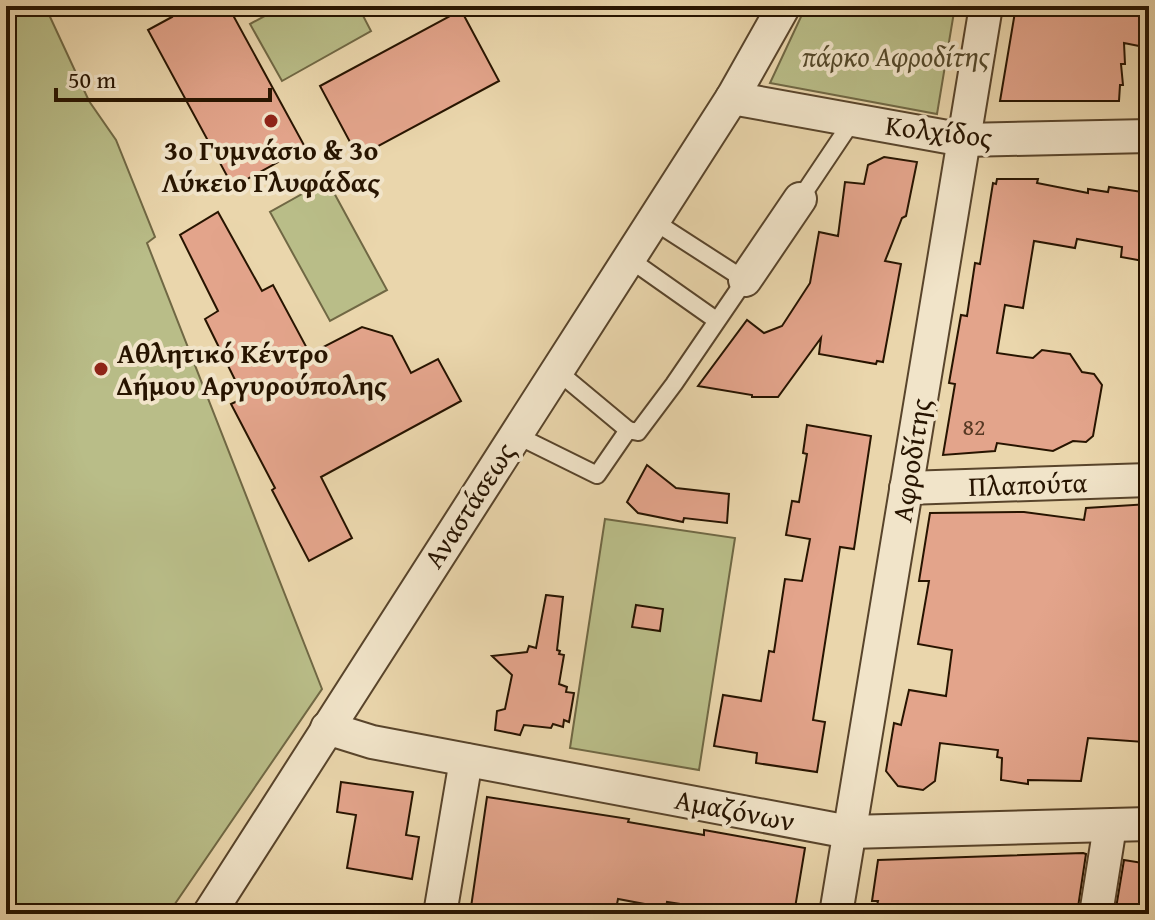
<svg xmlns="http://www.w3.org/2000/svg" width="1155" height="920" font-family="'Gentium Book Plus',serif">
<style>
.green{fill:#b9bd88;stroke:#706844;stroke-width:2}
.building{fill:#e3a48b;stroke:#271400;stroke-width:2}
.lines{fill:none;stroke-linecap:round;stroke-linejoin:round}
.lane-casing{stroke:#58442b;stroke-width:20}
.street-casing{stroke:#58442b;stroke-width:36}
.lane{stroke:#f1e4c9;stroke-width:16}
.street{stroke:#f1e4c9;stroke-width:32}
.poi-dot{fill:#8f2418;stroke:#f1e4c9;stroke-width:3}
.labels{text-anchor:middle;stroke-width:8;stroke-linejoin:round;paint-order:stroke}
.number-label{font-size:24px;fill:#563823}
.park-label{font-size:28px;font-style:italic;fill:#534729;stroke:#f1e4c9}
.street-label{font-size:28px;fill:#271400;stroke:#f1e4c9}
.poi-label{font-size:28px;font-weight:bold;fill:#271400;stroke:#f1e4c9}
</style>
<rect width="100%" height="100%" fill="#ead6ac"/>
<filter id="stains"><feTurbulence type="fractalNoise" baseFrequency=".0025" numOctaves="4"/><feColorMatrix values="0 0 0 0 .2 0 0 0 0 .09 0 0 0 0 .02 0 0 0 .5 -.17"/></filter>
<radialGradient id="worn" r=".72"><stop offset=".6" stop-color="#630" stop-opacity="0"/><stop offset="1" stop-color="#630" stop-opacity=".3"/></radialGradient>
<g class="green">
<path d="M6 6H45L89 101 116 140 155 237 147 243 322 689 168 914H6Z"/>
<path d="M283 6H358L371 31 282 81 250 24Z"/>
<path d="M806 6H955L937 114 770 83Z"/>
<path d="M327 180 387 290 330 321 270 212Z"/>
<path d="M605 519 735 538 699 770 570 748Z"/>
</g>
<g class="building">
<path d="M167 6H228L305 147 233 187 148 30 172 17Z"/>
<path d="M1016 6H1149V48L1124 43 1125 64H1121L1123 85H1120L1119 101H1000Z"/>
<path d="M461 10 499 81 358 157 320 86Z"/>
<path d="M884 157 917 162 906 216 902 218 885 261 901 264 883 362 877 361 876 364 819 354 821 338 778 397H752V395L698 386 747 320 764 333 782 326 810 283 819 232 838 236 845 182 864 184 868 165Z"/>
<path d="M997 179H1038L1037 183 1088 193V189L1108 192 1109 187 1149 193V262L1121 257 1122 247 1077 239 1075 248 1034 241 1023 308 1005 305 997 353 1033 358 1042 350 1070 354 1082 372 1094 374 1102 385 1093 436 1086 442 1073 441 1053 451 997 443 995 451 943 455 955 384 949 383 961 315 967 316 975 263 980 264 993 183 996 184Z"/>
<path d="M218 212 262 291 273 285 310 354 362 327 392 336 411 373 438 359 461 401 321 477 352 538 309 561 272 490 275 488 231 404 244 398 205 319 218 311 180 235Z"/>
<path d="M807 425 871 436 854 549 840 547 813 720 825 722 817 772 756 763 757 753 714 746 723 695 761 701 769 651 774 652 785 579 802 581 810 539 786 535 792 501 799 502 807 454 803 453Z"/>
<path d="M647 465 676 488 729 494 727 523 684 518 683 522 638 513 627 502Z"/>
<path d="M1149 504V700L1144 742 1088 738 1081 781 1028 780V784L1001 780 1002 758 997 757 998 750 940 743 935 781 923 790 898 786 886 771 894 723 901 725 909 690 946 696 952 650 918 644 929 581H919L930 513 1024 512 1084 520 1086 508Z"/>
<path d="M546 595 563 597 557 650 560 651 559 654 564 655 559 684 567 687 566 692 574 693 569 722 564 720 563 727 553 724 551 728 524 725 520 735 495 730 497 711 505 709 512 675 492 656 527 652 529 646 536 648Z"/>
<path d="M636 605 663 609 660 631 632 627Z"/>
<path d="M341 782 413 792 406 835 419 837 412 879 347 868 356 815 337 812Z"/>
<path d="M487 797 629 819 628 822 704 835V830L805 848 794 914H745L667 902 666 908 618 899 615 914H470Z"/>
<path d="M1083 853 1086 854 1077 914H875L878 901H872L878 860Z"/>
<path d="M1124 860 1149 864V914H1115Z"/>
</g>
<g class="lines">
<g class="lane-casing">
<g id="lane">
<path d="M800 199 853 120"/>
<path d="M628 258 716 320"/>
<path d="M556 370 628 430"/>
<path d="M514 434 597 475 628 430 638 432 674 384 745 280 652 220"/>
</g>
</g>
<g class="street-casing">
<g id="street">
<path d="M732 98 964 140 1149 136"/>
<path d="M745 280 800 199"/>
<path d="M906 488 1149 480"/>
<path d="M327 728 372 742 849 832 1149 824"/>
<path d="M209 914 732 98 784 6"/>
<path d="M440 914 466 760"/>
<path d="M836 914 986 6"/>
<path d="M1096 914 1110 826"/>
</g>
</g>
<use href="#lane" class="lane"/>
<use href="#street" class="street"/>
</g>
<g class="poi-dot">
<circle cx="271" cy="121" r="8"/>
<circle cx="101" cy="369" r="8"/>
</g>
<g class="labels">
<g class="number-label">
<text x="974" y="435">82</text>
</g>
<g class="park-label">
<text x="896" y="66">πάρκο Αφροδίτης</text>
</g>
<g class="street-label">
<text transform="translate(939 131) rotate(7)" y="10">Κολχίδος</text>
<text transform="translate(911 460) rotate(-81)" y="10">Αφροδίτης</text>
<text transform="translate(1028 484) rotate(-2)" y="10">Πλαπούτα</text>
<text transform="translate(469 505) rotate(-57)" y="10">Αναστάσεως</text>
<text transform="translate(735 810) rotate(11)" y="10">Αμαζόνων</text>
</g>
<g class="poi-label">
<text x="271" y="160">3ο Γυμνάσιο &amp; 3ο<tspan x="271" dy="32">Λύκειο Γλυφάδας</tspan></text>
<text x="117" y="363" text-anchor="start">Αθλητικό Κέντρο<tspan x="117" dy="32">Δήμου Αργυρούπολης</tspan></text>
</g>
</g>
<rect width="1155" height="920" fill="none" stroke="#ead6ac" stroke-width="32"/>
<rect x="8" y="8" width="1139" height="904" fill="none" stroke="#271400" stroke-width="4"/>
<rect x="16" y="16" width="1123" height="888" fill="none" stroke="#271400" stroke-width="2"/>
<path d="M56 88v12h214v-12" fill="none" stroke="#271400" stroke-width="4"/>
<text x="68" y="88" font-size="24" fill="#271400" stroke="#f1e4c9" stroke-width="6" paint-order="stroke">50 m</text>
<rect width="100%" height="100%" filter="url(#stains)"/>
<rect width="100%" height="100%" fill="url(#worn)"/>
</svg>
